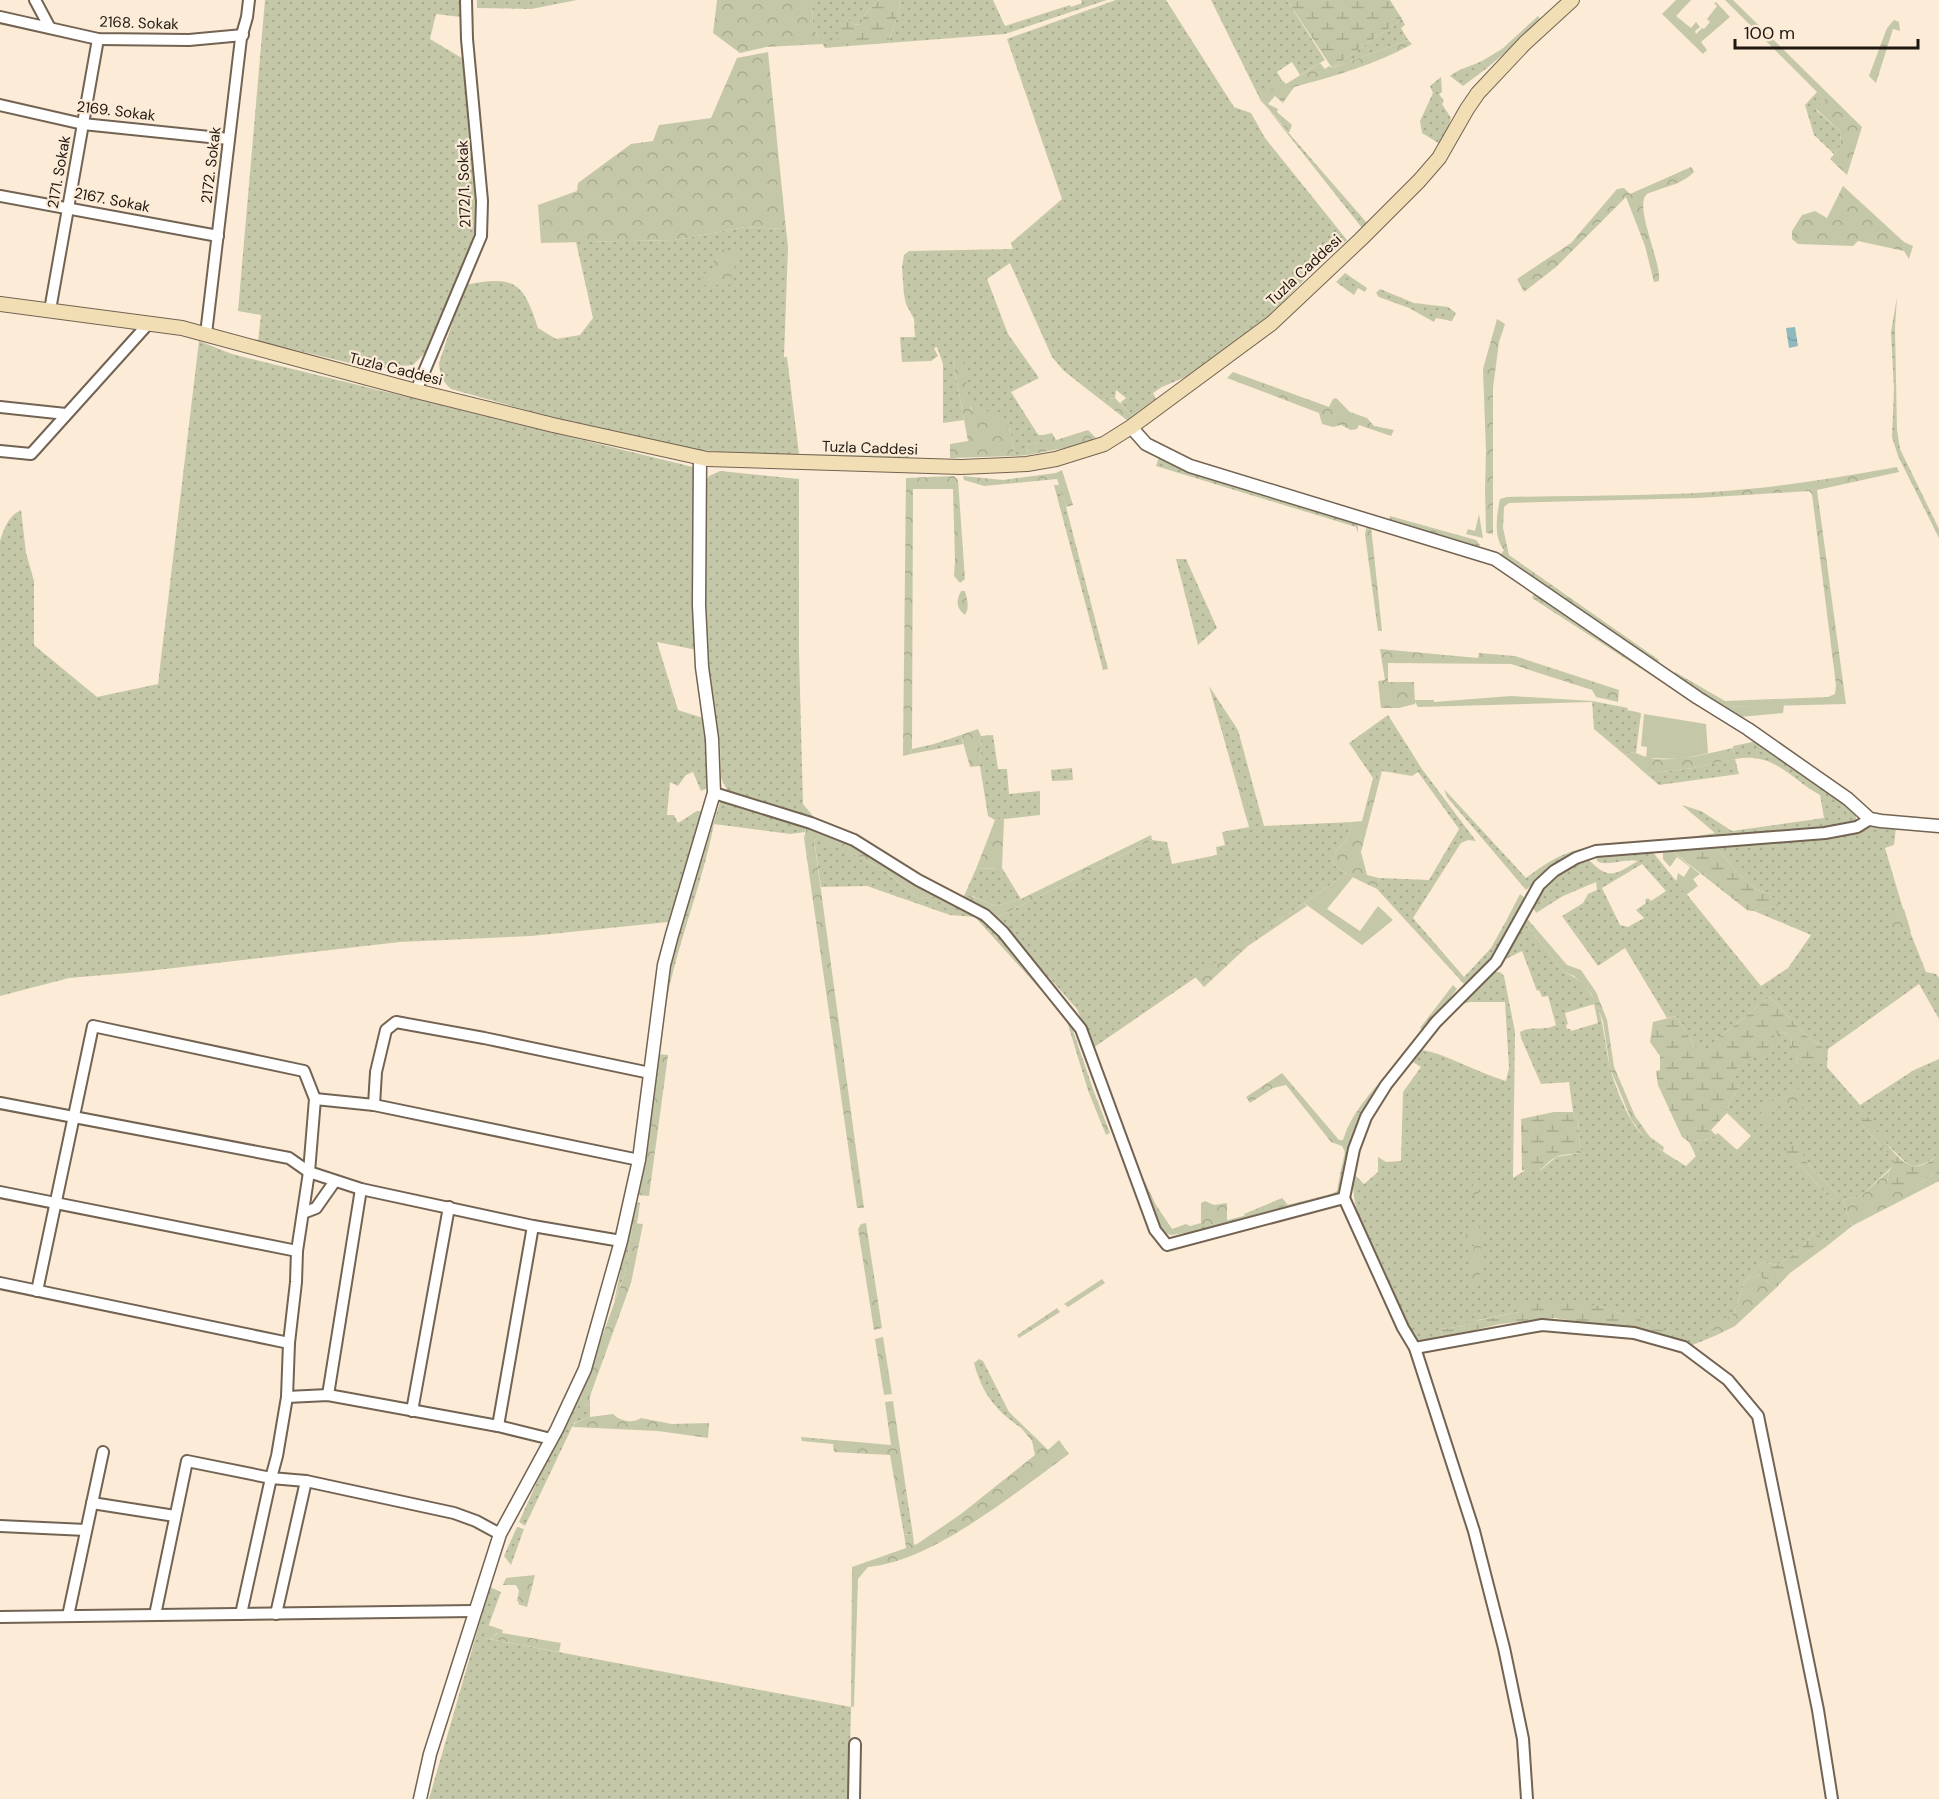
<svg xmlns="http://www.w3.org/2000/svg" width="1939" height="1799" font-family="'DM Sans',sans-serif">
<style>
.grass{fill:url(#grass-dots);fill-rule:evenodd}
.forest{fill:url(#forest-crowns)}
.wetland{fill:url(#wetland-marsh)}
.garden{fill:#c5c8a8}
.water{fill:url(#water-waves)}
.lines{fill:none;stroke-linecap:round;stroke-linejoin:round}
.minor-casing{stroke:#726352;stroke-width:14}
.tertiary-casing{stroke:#726352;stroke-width:15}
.secondary-casing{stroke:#726352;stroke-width:16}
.minor{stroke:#fff;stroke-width:10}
.tertiary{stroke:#fff;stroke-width:12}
.secondary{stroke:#f2deb4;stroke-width:14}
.labels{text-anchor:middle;stroke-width:4.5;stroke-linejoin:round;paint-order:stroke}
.street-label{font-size:15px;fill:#1e1811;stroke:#fcebd7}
</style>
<defs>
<pattern id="grass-dots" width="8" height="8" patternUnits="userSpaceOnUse" patternTransform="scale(1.5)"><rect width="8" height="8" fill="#c5c8a8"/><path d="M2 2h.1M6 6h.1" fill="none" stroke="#a9ab90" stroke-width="1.8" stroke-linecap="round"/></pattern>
<pattern id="forest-crowns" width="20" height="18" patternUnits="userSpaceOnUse" patternTransform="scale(1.5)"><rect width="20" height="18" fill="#c5c8a8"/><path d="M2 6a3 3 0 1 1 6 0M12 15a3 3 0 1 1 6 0" fill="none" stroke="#a9ab90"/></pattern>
<pattern id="wetland-marsh" width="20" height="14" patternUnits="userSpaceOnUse" patternTransform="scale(1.5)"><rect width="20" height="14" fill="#c5c8a8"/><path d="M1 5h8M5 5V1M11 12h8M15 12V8" fill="none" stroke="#a9ab90"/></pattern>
<pattern id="water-waves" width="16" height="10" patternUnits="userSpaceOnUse" patternTransform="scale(1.5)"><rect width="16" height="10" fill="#8eb9be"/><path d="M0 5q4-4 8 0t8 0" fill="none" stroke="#7a9ea2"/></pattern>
</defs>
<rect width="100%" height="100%" fill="#fcebd7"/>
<g class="grass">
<path d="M265 0H460L461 17 436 14 430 39 465 60 476 161V217L473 242 426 352 413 365 374 369 258 341 261 315 238 311Z"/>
<path d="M477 0H577L531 9 477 8Z"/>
<path d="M812 0H879L865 14 861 25 853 24 843 17 836 47 825 48 813 28Z"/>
<path d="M900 0H993L1005 26 1070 5 1071 7 1082 3 1081 0H1107L1005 34 888 43 899 12Z"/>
<path d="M1116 0H1166L1234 107 1251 113 1265 138 1347 240 1318 265 1267 319 1188 376 1162 387 1153 393 1156 399 1132 416 1120 403 1126 398 1116 390 1115 398 1101 400 1064 371 1052 357 1010 263 987 279 1008 334 1039 378 1011 392 1037 433 1039 435H1043L1044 442 1027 445 1028 455 1015 456 1009 427 972 410 953 360 964 420 943 423V364L937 347 934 348 938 356 931 361 902 362 900 337H915L914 319 906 304 904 295 902 267 904 255 909 251 1013 249 1011 243 1062 199 1007 39Z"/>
<path d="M1211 0H1287L1325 60 1300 75 1292 62 1277 72 1282 80 1260 100 1367 223 1362 228 1260 99Z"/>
<path d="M1402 19 1405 25 1401 28 1408 40 1332 68Z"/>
<path d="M1482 61 1487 68 1463 86 1450 76C1458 69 1472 66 1482 61Z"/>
<path d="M1441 77 1442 92 1439 94 1444 101 1442 104 1451 118 1447 132 1440 144 1422 133 1420 121 1433 93 1430 86Z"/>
<path d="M1817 92 1825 100 1816 110 1841 132 1840 147 1834 154 1814 135 1805 105Z"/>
<path d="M745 227 786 229 788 247 784 357H787L799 454 909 456V460C846 458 780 460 717 452 627 440 538 413 451 389 442 381 440 375 439 363L465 285C515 275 523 282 538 328L556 339 580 335 593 318 576 242 675 240Z"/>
<path d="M1345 273 1367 288 1365 292 1358 288 1354 295 1336 282Z"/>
<path d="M1380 289 1414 303 1448 307 1456 313 1452 321 1436 318 1434 322 1409 308 1379 297 1376 293Z"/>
<path d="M1897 297 1895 328 1897 430 1900 449 1939 529V538L1898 456 1892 437 1894 389 1891 332Z"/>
<path d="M199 341 232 354 693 467 697 650 657 642 678 710 706 719 710 786 701 791 693 772 686 775 678 786 670 782 667 815H674L678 823 697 811H705L668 922 531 936 400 942 139 972 69 978 0 996V541C4 529 8 516 21 510L26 553 34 581V645L97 697 158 684Z"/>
<path d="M1159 457 1358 521V533L1356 527 1156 466Z"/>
<path d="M720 471 799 479V653L803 804 818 822 733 794 727 790 721 778 720 745 705 642V483L709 476Z"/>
<path d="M1054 485H1059L1066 507 1108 669 1103 670Z"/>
<path d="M1176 559H1186L1217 628 1198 645Z"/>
<path d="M1209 686 1238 730 1264 826 1352 822 1346 840 1335 852 1333 864 1346 874 1093 1048 1077 1009 996 918 1152 840 1167 842 1172 864 1217 855 1216 847 1225 845 1222 832 1249 827Z"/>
<path d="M1592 701 1628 708 1627 710 1641 713 1636 753 1630 752 1626 756 1594 729Z"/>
<path d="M1388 715 1422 769 1476 841 1468 840 1461 843 1413 918 1464 977 1491 948 1506 921 1512 924 1497 955 1464 984 1377 889 1379 878 1429 880 1459 829 1418 772 1412 776 1382 771 1373 778 1349 743Z"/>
<path d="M961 735 963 744 911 754 912 749 934 744Z"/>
<path d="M993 735 998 769H1007L1009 794 1040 791V815L995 820 988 816 980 766 981 736Z"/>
<path d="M1757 741 1847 803 1856 814V820L1853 823 1701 840H1675L1715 833 1682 805 1701 811 1732 831 1824 818 1820 795C1789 778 1775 752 1735 759L1739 774 1659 785 1646 774 1693 768 1734 759 1733 746Z"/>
<path d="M1072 768 1073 780 1052 781 1051 770Z"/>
<path d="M1444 789 1526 878C1558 854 1574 847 1615 844 1570 853 1559 859 1526 890L1447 797Z"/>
<path d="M721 799 807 825 805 832 790 834 714 824C701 891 672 955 663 1023L668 966Z"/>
<path d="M1868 826 1896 827 1894 845 1885 848 1909 929 1926 972 1936 974 1939 978V1019L1919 984 1828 1049 1827 1067 1860 1105 1914 1070 1939 1059V1155C1912 1172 1912 1169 1891 1148 1882 1139 1871 1132 1861 1124L1892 1158 1895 1164 1861 1196 1843 1200 1852 1226 1827 1246 1815 1232 1796 1253 1777 1265 1763 1262 1745 1281 1734 1313 1725 1319 1709 1324 1717 1335 1690 1346 1647 1327 1641 1323 1639 1310 1634 1316 1624 1315 1599 1306 1519 1312 1478 1320 1464 1326 1442 1329 1441 1338C1426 1342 1422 1345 1410 1333 1388 1286 1350 1226 1353 1173L1364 1184 1378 1172V1157L1386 1162 1401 1161 1403 1092 1421 1067 1411 1061 1419 1049C1450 1055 1475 1072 1506 1081L1509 1068 1505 1002H1470L1458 1005 1493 972H1500L1504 976 1515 1032 1513 1178 1524 1171 1541 1170 1556 1157 1581 1153 1578 1122 1573 1112 1569 1082 1541 1084 1521 1038 1520 1032C1532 1025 1542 1032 1556 1025L1548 996 1542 997 1539 990 1537 991 1522 951 1506 959 1505 954 1522 920 1564 972C1606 990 1601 1030 1610 1067 1613 1081 1623 1105 1630 1118 1644 1142 1664 1152 1686 1166L1696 1156 1689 1142 1709 1139 1718 1133 1737 1150 1751 1136 1727 1113 1730 1100 1739 1089 1733 1071 1751 1056 1764 1052 1774 1036 1783 1032 1791 1036 1792 1047 1798 1056 1796 1066 1820 1045 1808 1037 1770 997 1717 1039 1704 1054 1695 1047 1676 1016 1667 1018 1625 948 1598 966 1562 916 1583 903 1588 894 1597 890 1596 882 1563 896 1536 913 1532 905C1549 877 1558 872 1587 858 1609 881 1614 875 1638 861 1625 858 1611 866 1598 862L1594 855 1651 850 1761 986 1788 968 1811 935 1754 911 1779 906 1769 893 1756 890 1735 870 1715 846 1854 832ZM1642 864 1666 891 1651 901 1648 898 1645 900 1646 903 1636 910 1644 918 1628 927 1620 925 1602 888ZM1594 1004 1598 1023 1571 1031 1570 1029H1567L1566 1025 1568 1024 1565 1013ZM1797 1089 1804 1107 1795 1101 1778 1106 1769 1113ZM1804 1159 1839 1196 1831 1200 1799 1164Z"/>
<path d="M814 828 855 855 884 870 919 899 935 896 984 917 1068 1016 1094 1092 1089 1093 1087 1087 1066 1018 975 917 950 915 867 886 821 887 814 839Z"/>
<path d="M1002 868 1021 899 996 906 972 896 965 899 963 898 976 869Z"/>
<path d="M1341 1169 1348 1170 1340 1194 1199 1231 1200 1227 1331 1194 1337 1191Z"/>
<path d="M635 1202 640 1203 637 1224H633L625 1273 614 1302Z"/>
<path d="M979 1359 983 1361 1009 1412 1035 1437C1003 1417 984 1401 974 1363Z"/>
<path d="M581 1395 583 1404 590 1406V1417L574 1423 525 1526 519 1522 565 1420Z"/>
<path d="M907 1496 913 1535 904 1534 898 1501Z"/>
<path d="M517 1527 524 1529 511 1565 504 1556Z"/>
<path d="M490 1587 501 1592 484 1638 851 1707 849 1799H429Z"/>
</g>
<g class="forest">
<path d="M717 0H812L813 28 823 44 766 47 740 53 713 33Z"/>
<path d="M1725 0H1733L1862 127 1847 175 1830 159 1840 147 1841 132 1816 109 1825 100Z"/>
<path d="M1538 16 1542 21 1487 68 1482 61 1502 49Z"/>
<path d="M1894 20 1899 22 1900 31 1893 29 1876 83 1869 76 1887 28Z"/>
<path d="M1408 40 1412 44C1377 64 1332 77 1294 87L1283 103 1275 96 1268 104 1278 109 1277 112 1292 125 1289 133 1260 99 1282 80 1286 84 1320 63 1325 69 1329 66 1332 68Z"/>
<path d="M768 52 786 229 745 227 675 240 541 243 538 205 577 191 578 183 631 144 653 141 659 125 711 118 737 58Z"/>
<path d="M1691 167 1694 172C1684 182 1673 185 1660 189 1657 191 1650 192 1647 194 1633 205 1662 263 1659 281L1654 282 1645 246 1626 197 1556 267 1524 292 1517 279 1571 243 1617 189 1624 188 1630 194Z"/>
<path d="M1843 186 1904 242 1913 246 1909 259 1904 251 1858 241 1853 246 1798 244 1792 239V231L1802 215 1815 211 1827 218Z"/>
<path d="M725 249 738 255 729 285H703L702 275 714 268 713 253Z"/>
<path d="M1497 319 1505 324 1499 342 1493 388V534L1486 533 1485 490 1486 451 1483 369Z"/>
<path d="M962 357 971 410 979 405 1009 427 1015 456 950 458V444L968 441 953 360Z"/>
<path d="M1233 372 1329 407 1333 399 1336 398 1350 412 1367 418 1374 426 1394 430 1391 436 1359 425 1357 429 1351 430 1341 425 1333 427 1322 424 1319 413 1227 378Z"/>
<path d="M1115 398 1132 416 1128 421 1101 400Z"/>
<path d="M1088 430 1096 438 1080 445 1028 455 1027 445 1043 442V435L1052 433 1056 440Z"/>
<path d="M1897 467 1899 472 1817 490 1846 704 1725 707 1675 677V672L1725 701 1828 697 1835 694 1836 685 1812 494 1809 491 1698 498 1509 503 1504 507 1503 528 1509 555 1659 660 1657 666 1499 557 1504 550C1493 537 1497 514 1500 499L1507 497C1587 495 1668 497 1748 489 1798 484 1847 476 1897 467Z"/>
<path d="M1062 470 1073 505 1066 507 1057 479 984 486 964 480 963 476 1003 480 1056 473Z"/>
<path d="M954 476 958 480 965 579 960 583 954 576 955 560 953 489H913L912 749 911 754 903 756 906 478Z"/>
<path d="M1390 516 1476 540 1480 545 1477 548 1389 522Z"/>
<path d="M1367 525 1371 526 1382 631H1378L1365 534Z"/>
<path d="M961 591H965C967 599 970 608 965 615 956 608 956 601 961 591Z"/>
<path d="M1535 591 1704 706 1703 709 1532 598Z"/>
<path d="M1380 649 1478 658 1479 653 1515 656 1619 690 1618 702 1596 697 1592 690 1511 664 1388 663V682H1414L1415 704 1399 708H1381L1378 681 1385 680Z"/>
<path d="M978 729 981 736 980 766 970 767 961 735Z"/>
<path d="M1733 748 1735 759 1693 768 1646 774 1626 756 1630 752C1640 753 1647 759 1657 759 1683 761 1708 753 1733 748Z"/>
<path d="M1230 758H1234L1251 814 1246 816Z"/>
<path d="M1382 771 1361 852 1367 875 1379 878 1377 889 1346 874 1333 864 1335 852 1346 840 1352 822 1362 821 1373 778Z"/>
<path d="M1004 819 1002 868 976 869 995 820Z"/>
<path d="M807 825 814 828V839L864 1208H857L804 838Z"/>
<path d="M818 830 848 841 933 891 935 896 919 899 884 870 855 855 817 840Z"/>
<path d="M1151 835 1152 840 996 918 965 899 971 896 996 906 1021 899Z"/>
<path d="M1520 894 1526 899 1512 924 1506 921Z"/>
<path d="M1304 903 1307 906 1248 946 1204 987 1195 977Z"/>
<path d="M1904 909 1911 932H1894L1891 927 1883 924 1885 918 1891 919 1896 917 1897 911Z"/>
<path d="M1525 916 1567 965 1581 970 1596 992 1607 1020 1614 1067 1635 1116 1650 1137 1664 1147 1663 1151 1647 1141 1631 1119 1610 1068 1603 1021 1591 993 1574 976 1564 972 1522 920Z"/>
<path d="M1453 985 1457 989 1425 1032 1420 1028Z"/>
<path d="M1405 1053 1407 1055 1369 1108 1348 1170 1341 1169 1345 1152 1342 1146 1331 1142 1286 1085 1273 1088 1250 1103 1246 1097 1282 1073 1339 1140H1343C1353 1107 1383 1080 1405 1053Z"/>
<path d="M658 1054 668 1055 649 1196 637 1195Z"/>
<path d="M1797 1088 1804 1100V1108L1795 1101 1786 1108 1778 1106 1769 1113 1775 1121 1768 1125 1762 1122 1759 1117 1765 1105Z"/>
<path d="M1094 1092 1110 1133 1106 1135 1089 1093Z"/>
<path d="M1889 1171 1887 1183 1917 1185 1934 1174H1939V1181L1852 1226 1843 1200 1861 1196Z"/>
<path d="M1477 1172 1479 1198 1470 1193 1469 1189 1473 1187V1183L1469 1181V1175Z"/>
<path d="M1145 1182 1156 1205 1172 1229 1186 1224 1190 1226 1201 1223V1203L1205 1201 1214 1205 1227 1203V1221L1200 1227 1199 1231 1171 1235 1162 1232 1142 1183Z"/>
<path d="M1282 1198 1288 1205 1245 1217 1244 1214Z"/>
<path d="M1478 1222 1481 1245 1480 1277 1475 1276 1476 1290H1472L1471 1267 1474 1268 1473 1261 1470 1260 1475 1244 1466 1247V1234L1470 1229 1473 1230 1476 1228 1475 1223Z"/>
<path d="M633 1223 643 1224 631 1283 590 1396V1406L582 1404 581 1395 625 1273Z"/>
<path d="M866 1223 882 1328 874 1330 858 1229 861 1224Z"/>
<path d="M1758 1275 1776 1288 1735 1326 1717 1335 1709 1324 1716 1315 1725 1319 1734 1313 1745 1281Z"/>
<path d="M1102 1279 1105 1283 1068 1307 1064 1304Z"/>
<path d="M1057 1308 1060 1312 1019 1338 1017 1335Z"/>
<path d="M883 1337 892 1394 884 1395 875 1339Z"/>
<path d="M893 1401 907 1496 898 1501 890 1455 834 1452 833 1444 802 1441 801 1437 891 1445 885 1402Z"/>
<path d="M613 1414C620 1421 632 1424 641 1418L672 1424 709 1423 708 1438 658 1431 573 1427 575 1423 590 1417Z"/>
<path d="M1021 1428 1035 1437 1048 1450 1059 1440 1069 1454C1016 1492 934 1561 868 1567L858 1579 854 1706 851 1707 852 1567 906 1548 904 1534 913 1535 914 1545 917 1544 961 1514 1035 1455 1032 1441Z"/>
<path d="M535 1575 527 1607 518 1604 519 1602 517 1601 519 1591 516 1585H503L506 1578Z"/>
<path d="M498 1633H502L561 1643 559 1652 490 1639Z"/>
</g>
<g class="wetland">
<path d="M879 0H900L899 12 888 43 836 47 842 16 853 24 860 25 865 14Z"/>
<path d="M1287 0H1390L1402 19 1332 68Z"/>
<path d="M1715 846 1735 870 1756 890 1769 893 1780 906 1754 911 1747 910 1671 850Z"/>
<path d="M1770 997 1808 1037 1820 1045 1828 1054 1811 1063 1796 1066 1798 1056 1792 1047 1791 1036 1783 1032 1774 1036 1776 1046 1771 1055C1756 1049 1745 1061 1734 1071L1739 1089 1730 1100 1727 1113 1711 1130 1716 1135 1709 1139 1689 1142 1682 1137 1658 1085 1656 1071 1660 1070V1056L1650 1042 1653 1022 1676 1016 1695 1047 1704 1053 1717 1039Z"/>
<path d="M1554 1112H1573L1578 1122 1581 1153C1574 1154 1562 1154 1556 1157 1542 1164 1544 1176 1522 1170L1521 1119Z"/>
<path d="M1869 1117C1879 1131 1899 1169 1918 1166 1926 1165 1932 1159 1939 1155V1174H1934L1917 1185 1898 1191 1887 1183 1889 1171 1894 1164 1892 1158 1861 1124 1862 1119Z"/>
<path d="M1791 1144 1802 1150 1804 1159 1840 1197 1831 1200 1799 1164 1782 1158Z"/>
<path d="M1816 1231 1827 1246 1790 1273 1776 1288 1758 1275 1745 1281 1763 1262 1777 1265 1796 1253Z"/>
<path d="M1547 1300 1599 1306 1624 1315H1634L1640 1309 1641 1322 1647 1323V1327L1681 1334 1680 1339 1664 1343 1597 1325 1555 1318 1500 1324 1441 1338 1442 1329 1464 1326 1465 1323 1519 1312V1304Z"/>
</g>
<g class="garden">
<path d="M1676 0H1691L1676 16 1691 28 1696 22 1700 27 1695 31 1696 34 1702 28 1704 29 1710 22 1707 19 1717 6 1714 3 1716 2 1730 17 1701 42 1707 50 1703 54 1662 14Z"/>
<path d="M1479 514 1483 538 1466 534 1468 529 1475 531Z"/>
<path d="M1511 696 1592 701V702L1418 707 1414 700H1434V702Z"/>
<path d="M1784 705 1783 713 1740 717 1725 707Z"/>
<path d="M1644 714 1706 724 1708 753 1681 759 1646 758 1647 747 1641 746Z"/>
<path d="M1672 851 1700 874 1693 879 1698 886 1686 895 1676 882 1678 873 1684 877 1690 867 1677 857 1670 867 1663 859V852Z"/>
<path d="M1346 874 1353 877 1327 909 1360 931 1378 906 1393 920 1362 945 1304 903Z"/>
<path d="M488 1625 503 1630 502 1633H497L490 1639 483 1638Z"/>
</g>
<path class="water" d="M1795 327 1798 346 1789 348 1786 328Z"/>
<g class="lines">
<g class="minor-casing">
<g id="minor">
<path d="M35 0 50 28"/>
<path d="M0 17 98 39 189 40 243 35"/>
<path d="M0 105 83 124 229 139"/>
<path d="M0 196 218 236"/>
<path d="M50 310 98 39"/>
<path d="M206 334 241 38 247 17 249 0"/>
<path d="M416 391 481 236 482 201 467 39 466 0"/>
<path d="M0 407 66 414"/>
<path d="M0 451 31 454 149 323"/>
<path d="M714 793 811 823 854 840 918 880 985 915 1003 932 1081 1029 1155 1230 1167 1245 1344 1198"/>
<path d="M315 1099 374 1105 639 1160"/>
<path d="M0 1103 289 1158 309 1172 361 1189 533 1226 621 1241"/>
<path d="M374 1105 376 1072 386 1030 396 1022 484 1038 650 1073"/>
<path d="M0 1192 297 1251"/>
<path d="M303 1213 316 1208 335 1181"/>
<path d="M0 1283 289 1343"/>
<path d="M37 1291 93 1026 304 1071 315 1099 309 1172 297 1251 296 1282 289 1343 287 1397 277 1456 271 1478 306 1481 454 1513 476 1521 500 1534"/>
<path d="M1415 1348 1542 1325 1634 1333 1684 1347 1728 1380 1758 1416 1818 1710 1832 1799"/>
<path d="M328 1395 361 1189"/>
<path d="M287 1397 328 1395 498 1426 551 1439"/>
<path d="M412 1411 449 1207"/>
<path d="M498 1426 533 1226"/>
<path d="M92 1503 175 1516"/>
<path d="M0 1526 86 1530"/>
<path d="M276 1614 306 1481"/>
<path d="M155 1615 187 1461 271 1478 241 1614"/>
<path d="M68 1616 103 1452"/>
<path d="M0 1617 475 1611"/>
<path d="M854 1799 855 1744"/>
<path d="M1527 1799 1523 1739 1504 1648 1474 1531 1415 1348 1403 1328 1344 1198 1354 1149 1366 1117 1386 1085 1436 1022 1496 962 1539 885 1554 871 1576 858 1596 851 1825 833 1857 827 1870 819"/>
</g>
</g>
<g class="tertiary-casing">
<g id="tertiary">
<path d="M1131 427 1146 444 1190 466 1495 559 1698 698 1748 729 1848 799 1870 819 1881 821 1939 826"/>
<path d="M420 1799 430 1754 500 1534 557 1429 585 1369 621 1241 639 1160 664 965 672 935 714 793 712 739 702 667 699 605 700 457"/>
</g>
</g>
<g class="secondary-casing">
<path id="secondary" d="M0 304 182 328 416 391 553 425 707 459 961 467 1027 464 1056 459 1104 444 1131 427 1272 323 1361 239 1419 181 1439 158 1467 109 1478 93 1525 43 1572 0"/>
</g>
<use href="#minor" class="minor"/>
<use href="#tertiary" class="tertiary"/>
<use href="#secondary" class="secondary"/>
</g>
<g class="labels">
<g class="street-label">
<text transform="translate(139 23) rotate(2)" y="5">2168. Sokak</text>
<text transform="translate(116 111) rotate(7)" y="5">2169. Sokak</text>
<text transform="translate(211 165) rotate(-83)" y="5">2172. Sokak</text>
<text transform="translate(59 172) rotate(-80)" y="5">2171. Sokak</text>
<text transform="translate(464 184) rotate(-92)" y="5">2172/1. Sokak</text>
<text transform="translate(112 200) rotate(11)" y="5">2167. Sokak</text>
<text transform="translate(1304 270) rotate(-43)" y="5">Tuzla Caddesi</text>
<text transform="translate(396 369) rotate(14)" y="5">Tuzla Caddesi</text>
<text transform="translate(870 448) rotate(2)" y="5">Tuzla Caddesi</text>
</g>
</g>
<path d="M1735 39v9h183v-9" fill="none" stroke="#1e1811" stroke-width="3"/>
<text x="1744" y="39" font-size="18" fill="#1e1811" stroke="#fcebd7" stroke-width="4.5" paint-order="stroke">100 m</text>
</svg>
